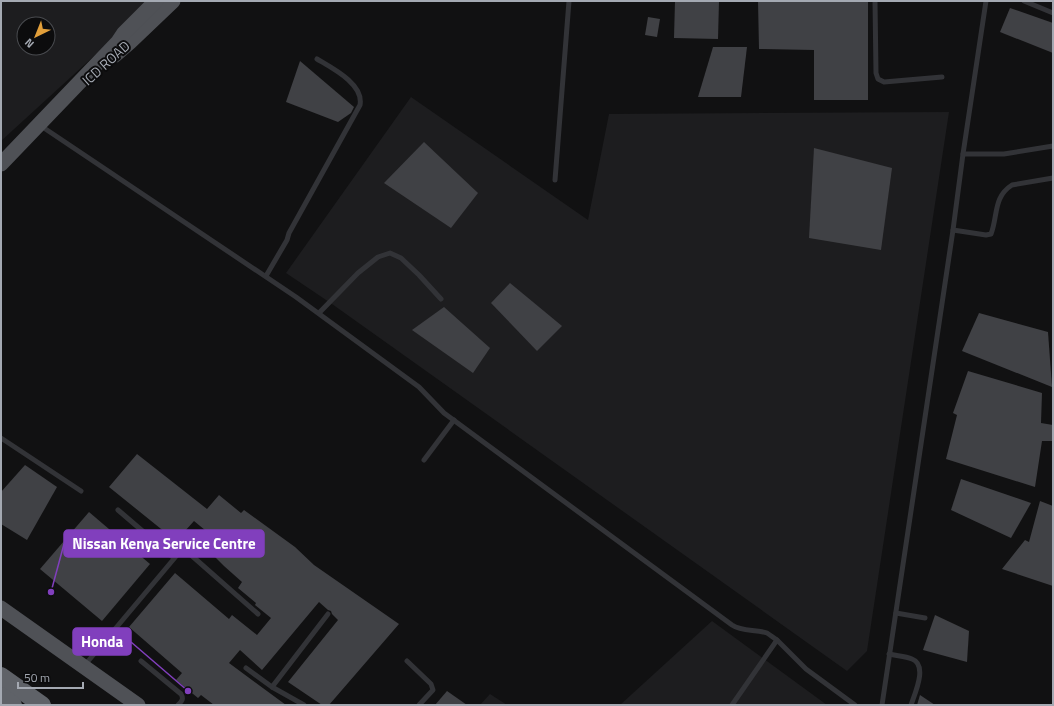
<svg xmlns="http://www.w3.org/2000/svg" width="1054" height="706" font-family="'Titillium Web',sans-serif">
<style>
.built{fill:#1d1d1f;fill-rule:evenodd}
.building{fill:#404145}
.lines{fill:none;stroke-linecap:round;stroke-linejoin:round}
.lane{stroke:#323337;stroke-width:5}
.primary{stroke:#4f5156;stroke-width:15}
.highway{stroke:#5f6268;stroke-width:18}
.labels{text-anchor:middle;stroke-width:4;stroke-linejoin:round;paint-order:stroke}
.street-label{font-size:14px;fill:#a4a9b2;stroke:#0c0c0d}
.leader{fill:none;stroke:#813fbd;stroke-width:1.5}
.callout-dot{fill:#813fbd;stroke:#0c0c0d;stroke-width:1.5}
.callout{fill:#813fbd;stroke:#813fbd;stroke-width:1.5}
.callout-label{font-size:15px;text-anchor:middle;font-weight:bold;fill:#fff}
</style>
<rect width="100%" height="100%" fill="#111112"/>
<g class="built">
<path d="M1 1H154L1 141ZM24 24H48V48H24Z"/>
<path d="M411 97 588 220 609 114 949 112 867 651 847 671 332 304 286 273Z"/>
<path d="M712 621 827 705H620Z"/>
<path d="M490 694 507 705H480Z"/>
</g>
<g class="building">
<path d="M675 1H719L718 39 674 38Z"/>
<path d="M758 1H868V100H814V50L759 49Z"/>
<path d="M1010 8 1053 23V53L1000 32Z"/>
<path d="M648 17 660 19 657 37 645 35Z"/>
<path d="M713 47H747L741 97H698Z"/>
<path d="M300 61 354 107 351 113 338 122 286 102Z"/>
<path d="M424 142 478 193 451 228 384 183Z"/>
<path d="M814 148 892 168 881 250 809 238Z"/>
<path d="M510 283 562 326 537 351 491 303Z"/>
<path d="M444 307 490 348 473 373 412 330Z"/>
<path d="M979 313 1048 332 1052 387 962 351Z"/>
<path d="M968 371 1042 393 1041 423 1053 425V441H1042L1035 487 946 459 957 415 953 413Z"/>
<path d="M137 454 207 509 219 495 241 513 244 510 295 547 314 565 399 624 329 705H322L288 682 338 620 332 614 331 611 328 610 319 602 262 670 240 650 229 663 286 705H214L201 695 198 698 176 680 182 673 129 627 175 573 229 619 232 615 257 635 271 618 255 605 256 603 238 588 242 582 224 566 208 550 217 540 194 521 176 541 109 487Z"/>
<path d="M25 465 57 487 27 540 1 524V492Z"/>
<path d="M961 479 1031 503 1011 538 951 510Z"/>
<path d="M1040 501 1053 506V586L1002 569 1025 540 1029 542Z"/>
<path d="M89 512 150 564 102 621 40 569Z"/>
<path d="M935 615 969 631 967 662 923 650Z"/>
<path d="M447 691 467 705H435Z"/>
<path d="M920 695 935 705H917Z"/>
</g>
<g class="lines">
<g class="lane">
<path d="M875 1 876 73 878 79 884 82 942 77"/>
<path d="M1024 1 1053 13"/>
<path d="M41 126 296 297 419 387 444 413 732 625C742 632 756 629 767 633 770 635 774 638 777 640L806 669 855 705"/>
<path d="M963 154H1004L1053 146"/>
<path d="M555 180 569 1"/>
<path d="M953 230 986 235 991 234C998 216 993 197 1012 185L1053 178"/>
<path d="M266 276 287 240 289 233 360 105C364 84 332 68 317 59"/>
<path d="M319 313 358 273 378 257 390 253 401 258 419 275 441 299"/>
<path d="M1 438 81 491"/>
<path d="M424 460 454 420"/>
<path d="M118 510 174 558"/>
<path d="M896 613 925 618"/>
<path d="M889 654C897 656 905 656 912 659 928 665 915 693 911 705"/>
<path d="M141 661 181 694C184 699 182 701 178 705"/>
<path d="M407 661 431 684 433 690 419 705"/>
<path d="M84 666 183 548 258 614"/>
<path d="M246 668 272 687 304 705"/>
<path d="M272 687 328 614"/>
<path d="M732 705 777 640"/>
<path d="M882 705 953 230 963 154 986 1"/>
</g>
<g class="primary">
<path d="M115 55 130 42 173 1"/>
<path d="M1 164 118 42 124 33 156 1"/>
<path d="M1 608 138 705"/>
</g>
<g class="highway">
<path d="M1 676 42 705"/>
<path d="M1 696 13 705"/>
</g>
</g>
<g class="labels">
<g class="street-label">
<text transform="translate(106 63) rotate(-42)" y="5">ICD ROAD</text>
</g>
</g>
<path class="leader" d="M51 592L64 544M188 691L131 642"/>
<g class="callout-dot">
<circle cx="51" cy="592" r="4"/>
<circle cx="188" cy="691" r="4"/>
</g>
<g class="callout">
<rect x="64" y="530" width="200" height="27" rx="4"/>
<rect x="73" y="628" width="58" height="27" rx="4"/>
</g>
<g class="callout-label">
<text x="164" y="549">Nissan Kenya Service Centre</text>
<text x="102" y="647">Honda</text>
</g>
<rect width="1054" height="706" fill="none" stroke="#a4a9b2" stroke-width="4"/>
<g transform="translate(36 36) rotate(223)"><circle r="19" fill="#0c0c0d" stroke="#494b4f"/>
<path d="M0-3L7 15L0 10L-7 15Z" fill="#e29f3a"/>
<text y="-6" font-size="11" font-weight="bold" text-anchor="middle" fill="#a4a9b2">N</text>
</g>
<path d="M18 682v6h65v-6" fill="none" stroke="#a4a9b2" stroke-width="2"/>
<text x="24" y="682" font-size="12" fill="#a4a9b2" stroke="#0c0c0d" stroke-width="3" paint-order="stroke">50 m</text>
</svg>
